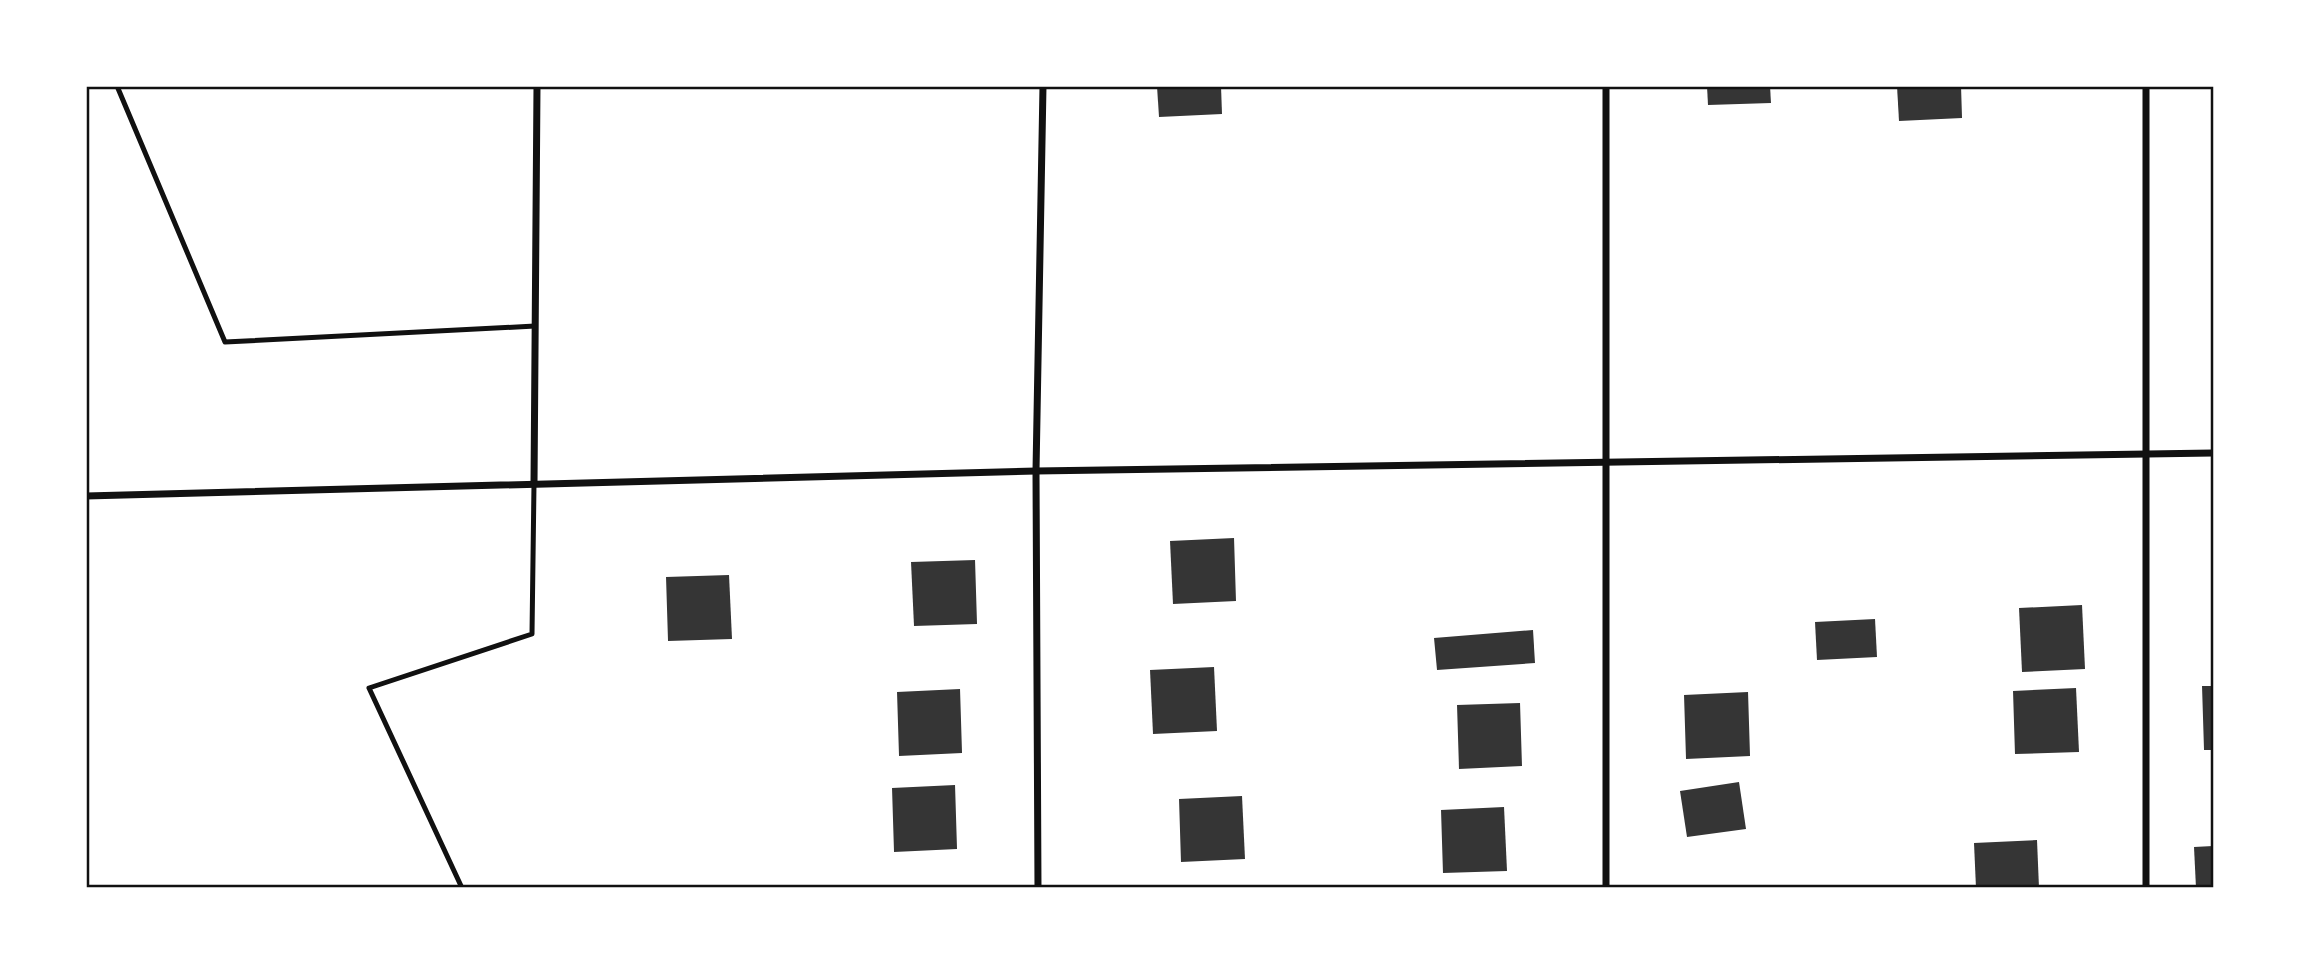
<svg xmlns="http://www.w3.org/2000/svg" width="2299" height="974" font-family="'Source Serif 4',serif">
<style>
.building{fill:#353535}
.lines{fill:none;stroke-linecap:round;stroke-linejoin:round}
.service{stroke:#111;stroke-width:5}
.minor{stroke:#111;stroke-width:7}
.neatline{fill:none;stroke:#111;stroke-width:2.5}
</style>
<rect width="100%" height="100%" fill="#fff"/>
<g class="building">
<path d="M1157 86H1221L1222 114 1159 117Z"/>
<path d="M1707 86H1770L1771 103 1708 105Z"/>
<path d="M1897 86H1961L1962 118 1899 121Z"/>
<path d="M1234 538 1236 601 1173 604 1170 541Z"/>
<path d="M975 560 977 624 914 626 911 562Z"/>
<path d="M729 575 732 639 668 641 666 577Z"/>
<path d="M2082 605 2085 669 2022 672 2019 608Z"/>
<path d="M1875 619 1877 657 1817 660 1815 622Z"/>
<path d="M1533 630 1535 663 1437 670 1434 638Z"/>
<path d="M1214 667 1217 731 1153 734 1150 670Z"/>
<path d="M2202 686H2213V750H2204Z"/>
<path d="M2076 688 2079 752 2015 754 2013 691Z"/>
<path d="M960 689 962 753 899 756 897 692Z"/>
<path d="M1748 692 1750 756 1686 759 1684 695Z"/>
<path d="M1520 703 1522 766 1459 769 1457 705Z"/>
<path d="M1739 782 1746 829 1687 837 1680 791Z"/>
<path d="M955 785 957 849 894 852 892 788Z"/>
<path d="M1242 796 1245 859 1181 862 1179 799Z"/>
<path d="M1504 807 1507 871 1443 873 1441 810Z"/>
<path d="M2037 840 2039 888H1976L1974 843Z"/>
<path d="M2213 846V888H2196L2194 847Z"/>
</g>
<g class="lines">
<g class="service">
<path d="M117 86 225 342 535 326"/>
<path d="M462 888 369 688 532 634 534 484"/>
</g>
<g class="minor">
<path d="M2146 86V888"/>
<path d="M534 484 537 86"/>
<path d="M86 496 1036 471 2213 453"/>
<path d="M1038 888 1036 471 1043 86"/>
<path d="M1606 888V86"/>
</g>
</g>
<rect width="2299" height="974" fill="none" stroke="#ffffff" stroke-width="175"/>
<rect x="88" y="88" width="2124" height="798" class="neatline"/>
</svg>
